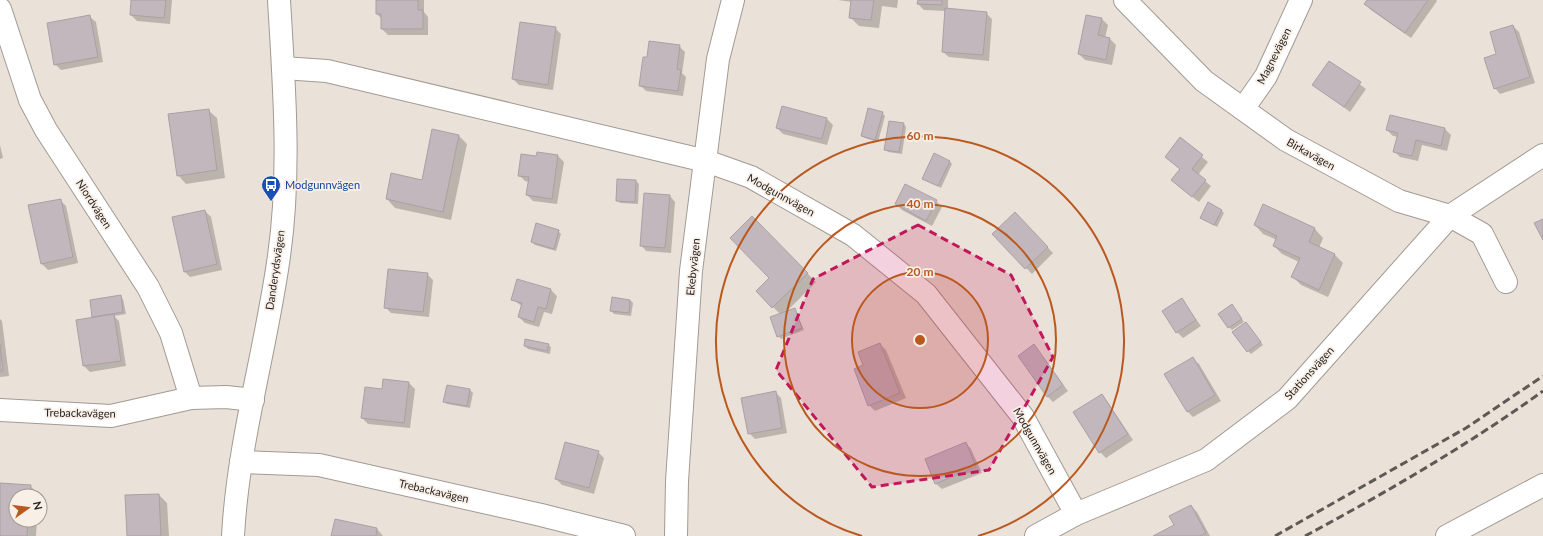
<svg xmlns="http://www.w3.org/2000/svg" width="1543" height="536" font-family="Lato,sans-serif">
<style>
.shadow{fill:#0003}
.building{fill:#c2b7bc;stroke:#aba0a5}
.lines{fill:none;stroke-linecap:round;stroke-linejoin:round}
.minor-casing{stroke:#a29a93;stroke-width:24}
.minor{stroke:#fff;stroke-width:22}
.rail{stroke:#5f5955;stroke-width:3;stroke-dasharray:8 4;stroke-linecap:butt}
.marked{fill:#c2185b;fill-opacity:0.2;stroke:#c2185b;stroke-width:3;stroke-dasharray:8 5;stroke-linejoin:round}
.ring{fill:none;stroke:#ba581d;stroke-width:2}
.labels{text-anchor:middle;stroke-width:3.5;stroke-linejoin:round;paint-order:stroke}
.street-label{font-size:11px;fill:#221e1c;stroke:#f8efe7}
.transit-label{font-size:11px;fill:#164399;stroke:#f8efe7;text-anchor:start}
.centre{fill:#ba581d;stroke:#f8efe7;stroke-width:2}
.ring-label{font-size:12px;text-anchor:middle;font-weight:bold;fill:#ba581d;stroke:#f8efe7;stroke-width:3.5;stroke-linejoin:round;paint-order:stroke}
</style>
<rect width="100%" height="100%" fill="#eae1d9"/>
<g class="shadow">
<path d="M132 0H172L170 24 137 21 131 15Z"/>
<path d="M377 0H424V12L428 17V35H388L382 29V19L376 13Z"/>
<path d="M838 0H898L897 8 882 6 879 28 859 26 850 17 852 2Z"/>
<path d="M919 0H948V10L986 13 992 19 989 61 949 57 943 52 946 11 924 10 918 4Z"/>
<path d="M1368 0H1436L1437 1 1411 38 1371 10 1365 4Z"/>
<path d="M90 17 96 22 103 62 61 70 55 64Z"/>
<path d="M1102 19 1108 25 1105 38 1110 39 1116 45 1112 65 1085 60 1079 54Z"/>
<path d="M1513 26 1519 32 1535 83 1500 94 1495 88 1498 55Z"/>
<path d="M555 28 561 34 553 90 519 85 513 79Z"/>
<path d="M679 46 685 52 682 73 686 77 683 96 646 91 640 85 647 59Z"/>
<path d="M1330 62 1366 89 1350 112 1314 85Z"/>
<path d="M208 110 217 118 225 178 186 184 178 175Z"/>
<path d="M882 113 885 116 878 142 865 138 862 136Z"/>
<path d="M1390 116 1445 129 1451 135 1447 151 1422 145 1418 161 1400 157 1394 151 1398 137 1393 136 1387 130Z"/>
<path d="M827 119 833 125 827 145 783 134 777 128Z"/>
<path d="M904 124 906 127 902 154 888 152 885 149Z"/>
<path d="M459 136 467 144 451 220 395 208 387 199 422 181Z"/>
<path d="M1180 139 1208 162 1198 175 1211 186 1199 202 1178 186 1180 169 1166 157Z"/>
<path d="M0 145 3 158 0 159Z"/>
<path d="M558 156 564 162 557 204 533 201 527 195 529 182 525 181 519 175 537 157Z"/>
<path d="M949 161 952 164 941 188 923 178Z"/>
<path d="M618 180 636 181 639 184 638 204 620 203 617 200Z"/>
<path d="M670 196 675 202 671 253 646 251 641 245Z"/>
<path d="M60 200 66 206 78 263 48 270 42 264 29 206Z"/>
<path d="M936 201 942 207 932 226 902 210 896 204Z"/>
<path d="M1263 206 1315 229 1323 238 1319 248 1335 255 1343 263 1328 297 1301 285 1293 277 1299 262 1282 254 1274 246 1277 240 1263 234 1255 225Z"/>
<path d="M205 211 211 217 222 270 190 277 184 271Z"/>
<path d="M1222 211 1224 213 1217 227 1201 218Z"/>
<path d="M1015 213 1053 253 1032 274 993 234Z"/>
<path d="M752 218 816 282 784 314 795 310 804 330 781 339 778 336 781 315 757 291 770 278Z"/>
<path d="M558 231 561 234 556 251 535 245 532 242Z"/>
<path d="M427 274 433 280 429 317 391 313 385 307Z"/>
<path d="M518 281 551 290 557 296 552 314 544 312 539 327 525 323 519 317 522 306 513 300Z"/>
<path d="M120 296 123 299 126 314 114 316 119 321 126 366 90 372 84 366 77 321 95 318 93 316Z"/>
<path d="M1181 299 1201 326 1183 338 1177 332Z"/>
<path d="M630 300 633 303 631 316 614 314 611 311Z"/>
<path d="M1234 308 1244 322 1232 330 1229 327Z"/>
<path d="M0 319 2 321 9 376 0 377Z"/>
<path d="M1249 326 1263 345 1251 354 1248 351Z"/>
<path d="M880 344 886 350 906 398 875 411 869 405 865 366Z"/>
<path d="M548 345 551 347 550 354 528 349 525 346Z"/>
<path d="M1034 345 1068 391 1053 402 1047 396Z"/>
<path d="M1193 359 1199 364 1221 401 1193 417 1187 411Z"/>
<path d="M409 383 415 389 410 428 368 424 362 418Z"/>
<path d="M447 386 470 390 473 393 470 408 447 404 444 402Z"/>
<path d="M775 392 781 398 787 433 755 439 749 433Z"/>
<path d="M1102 395 1107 401 1133 440 1106 458 1100 452Z"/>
<path d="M966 443 971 449 982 473 942 489 936 484 926 459Z"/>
<path d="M598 452 604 458 594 494 562 485 556 479Z"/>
<path d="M0 484 30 486 39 494V496H16V520H37L36 536H0Z"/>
<path d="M159 495 167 503 169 536H128Z"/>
<path d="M1191 506 1197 512 1210 536H1155L1175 525Z"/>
<path d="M336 521 377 529 383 536H332Z"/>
</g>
<g class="building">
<path d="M131 0H166L164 18 130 15Z"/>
<path d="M376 0H418V10H423V29H381V14H376Z"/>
<path d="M851 0H874L871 20 849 18Z"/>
<path d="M918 0H942V5L917 4Z"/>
<path d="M1367 0H1428L1405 33 1364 4Z"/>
<path d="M945 8 987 12 983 55 942 52Z"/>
<path d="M90 15 98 57 54 65 47 23Z"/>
<path d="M1086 15 1102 18 1098 35 1110 38 1106 60 1078 54Z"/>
<path d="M520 22 556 27 548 85 512 79Z"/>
<path d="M1513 25 1530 77 1494 89 1484 58 1496 54 1490 32Z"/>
<path d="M649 41 680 45 677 69 681 70 678 91 639 86 643 57H647Z"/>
<path d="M1329 61 1361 82 1344 107 1312 85Z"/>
<path d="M782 106 827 118 822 139 776 128Z"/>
<path d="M868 108 883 112 875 140 861 136Z"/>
<path d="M209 109 217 170 177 176 168 114Z"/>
<path d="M1390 115 1445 128 1441 146 1416 140 1412 156 1393 152 1398 133 1386 130Z"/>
<path d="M889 121 904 123 899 152 884 150Z"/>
<path d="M432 129 459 135 443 212 386 199 391 173 422 180Z"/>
<path d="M1180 137 1203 155 1192 169 1206 180 1192 197 1171 180 1180 169 1165 157Z"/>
<path d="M537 152 558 155 552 199 526 195 529 177 518 176 521 154 536 156Z"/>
<path d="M934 153 950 161 938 186 922 179Z"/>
<path d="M617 179 636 180 635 202 616 201Z"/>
<path d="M905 184 937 200 926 221 895 204Z"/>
<path d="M644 193 670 195 665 248 640 246Z"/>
<path d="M61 199 73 257 41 264 28 205Z"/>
<path d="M1208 202 1222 210 1214 225 1200 218Z"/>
<path d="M1263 204 1315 228 1309 242 1335 254 1319 290 1291 277 1300 258 1273 246 1277 236 1254 225Z"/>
<path d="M205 210 217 264 184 272 172 217Z"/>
<path d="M1015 212 1048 247 1025 269 992 234Z"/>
<path d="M752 216 808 273 772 308 756 291 769 278 730 238Z"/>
<path d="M1543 219V240L1534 223Z"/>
<path d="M536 223 559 230 554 249 531 242Z"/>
<path d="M388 269 428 273 423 312 384 308Z"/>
<path d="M517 279 551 289 546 309 538 307 534 322 518 317 522 303 511 300Z"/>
<path d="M121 295 123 312 92 317 90 300Z"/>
<path d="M612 297 630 300 629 313 610 311Z"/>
<path d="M1182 298 1196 320 1176 333 1162 311Z"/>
<path d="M1232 304 1242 319 1228 328 1218 314Z"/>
<path d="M795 308 802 328 777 337 770 317Z"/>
<path d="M114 314 121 361 83 366 76 320Z"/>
<path d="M1246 322 1261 342 1247 352 1232 332Z"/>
<path d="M525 339 549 344 547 351 524 346Z"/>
<path d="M880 343 900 393 868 406 854 369 863 365 858 352Z"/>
<path d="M0 344 3 371H0Z"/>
<path d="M1034 344 1063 385 1047 397 1018 356Z"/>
<path d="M1193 357 1215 395 1187 412 1164 374Z"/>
<path d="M383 379 409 382 404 423 361 418 365 387 382 389Z"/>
<path d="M447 385 470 389 467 406 443 402Z"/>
<path d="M776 391 782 428 748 434 741 398Z"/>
<path d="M1102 394 1128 434 1099 453 1073 412Z"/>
<path d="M565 442 599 451 589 488 555 479Z"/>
<path d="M966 442 976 467 935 484 925 459Z"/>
<path d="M0 483 31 485 30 496H16V520H28L27 536H0Z"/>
<path d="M159 494 161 536H127L125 495Z"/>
<path d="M1191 505 1206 533 1200 536H1153L1174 525 1169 516Z"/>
<path d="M335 519 377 528 376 536H331Z"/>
</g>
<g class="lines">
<g class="minor-casing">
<g id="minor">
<path d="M1125 0 1204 81 1286 140 1399 201 1450 216 1482 234 1506 282"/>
<path d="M0 9 30 100 46 130 148 287 171 333 191 398"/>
<path d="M283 68 327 71 706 161 751 177 853 235 926 294 1023 417 1076 514"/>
<path d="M1243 109 1266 76 1301 0"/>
<path d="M0 410 111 416 191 398 226 397 253 400"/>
<path d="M241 462 319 465 541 515 624 536"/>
<path d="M233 536C238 442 266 350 279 256 291 172 284 85 279 0"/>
<path d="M676 536 677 481 691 271 718 59 733 0"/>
<path d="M1036 536 1076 514 1206 460 1287 399 1450 216 1543 155"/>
<path d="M1447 536 1543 485"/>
</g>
</g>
<use href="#minor" class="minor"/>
<g class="rail">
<path d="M1275 536 1466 428 1543 376"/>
<path d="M1305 536C1387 492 1468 445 1543 391"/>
</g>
</g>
<path class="marked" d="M918 225 1011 275 1053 357 989 470 872 487 776 370 813 279Z"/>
<circle cx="920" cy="340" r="68" fill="#ba581d" fill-opacity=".12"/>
<g class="ring">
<circle cx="920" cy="340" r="68"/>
<circle cx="920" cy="340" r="136"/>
<path d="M862 536A204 204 0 1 1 978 536"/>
</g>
<defs>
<g id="bus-pin" transform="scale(1)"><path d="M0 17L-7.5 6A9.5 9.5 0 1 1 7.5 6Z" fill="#1a4fb4" stroke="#f8efe7"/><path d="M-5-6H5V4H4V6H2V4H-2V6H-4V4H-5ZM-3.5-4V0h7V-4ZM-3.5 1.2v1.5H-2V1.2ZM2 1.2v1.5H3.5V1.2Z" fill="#fff"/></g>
</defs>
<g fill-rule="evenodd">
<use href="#bus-pin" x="271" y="185"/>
</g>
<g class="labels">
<g class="street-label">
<text transform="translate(1274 56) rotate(-63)" y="4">Magnevägen</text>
<text transform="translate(1311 154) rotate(29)" y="4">Birkavägen</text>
<text transform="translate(781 195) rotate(29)" y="4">Modgunnvägen</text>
<text transform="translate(94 204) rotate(57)" y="4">Niordvägen</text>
<text transform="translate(693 267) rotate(-84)" y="4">Ekebyvägen</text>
<text transform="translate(275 270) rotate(-82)" y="4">Danderydsvägen</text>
<text transform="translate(1309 373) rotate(-48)" y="4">Stationsvägen</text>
<text transform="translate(80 413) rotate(1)" y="4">Trebackavägen</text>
<text transform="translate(1035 441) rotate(60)" y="4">Modgunnvägen</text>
<text transform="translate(434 491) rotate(13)" y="4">Trebackavägen</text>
</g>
<g class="transit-label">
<text x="285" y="189">Modgunnvägen</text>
</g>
</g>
<circle cx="920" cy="340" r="6" class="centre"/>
<g class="ring-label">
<text x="920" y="140">60 m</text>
<text x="920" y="208">40 m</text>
<text x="920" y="276">20 m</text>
</g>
<g transform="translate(28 508) rotate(76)"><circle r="19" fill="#f8efe7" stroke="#a29b96"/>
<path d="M0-3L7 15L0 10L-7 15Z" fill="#ba581d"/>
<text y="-6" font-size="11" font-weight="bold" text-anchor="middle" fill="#221e1c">N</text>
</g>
</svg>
